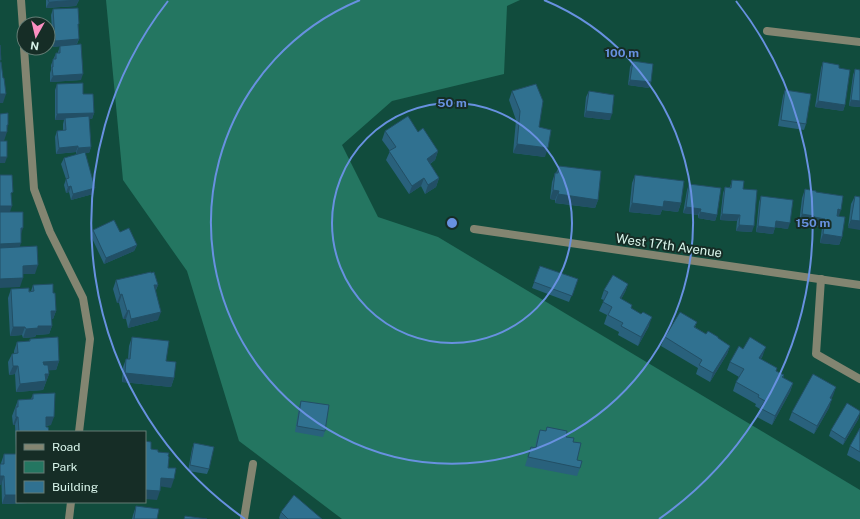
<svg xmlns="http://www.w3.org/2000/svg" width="860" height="519" font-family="'Public Sans',sans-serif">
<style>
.green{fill:#247661}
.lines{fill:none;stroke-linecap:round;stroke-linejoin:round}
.street{stroke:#838571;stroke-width:8}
.wall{fill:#29617c}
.shaded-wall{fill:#224f65}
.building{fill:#307190;stroke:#224f65}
.ring{fill:none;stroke:#6891e0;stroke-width:2}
.labels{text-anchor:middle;stroke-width:4;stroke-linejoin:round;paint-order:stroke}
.street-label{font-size:13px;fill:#d9f5eb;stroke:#162d26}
.centre{fill:#6891e0;stroke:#162d26;stroke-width:2}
.ring-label{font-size:12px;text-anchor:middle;font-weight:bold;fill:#6891e0;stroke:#162d26;stroke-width:4;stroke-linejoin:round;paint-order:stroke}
</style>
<rect width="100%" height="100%" fill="#114c3d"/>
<path class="green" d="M106 0H520L507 6 504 74 392 101 342 145 378 217 438 237 860 490V519H342L239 441 187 271 123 180Z"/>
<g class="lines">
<g class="street">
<path d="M21 0 24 42"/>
<path d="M767 31 860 42"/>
<path d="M24 48 34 189 50 232 83 298 90 339 79 432"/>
<path d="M474 229 860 285"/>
<path d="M821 279 816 354 860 379"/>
<path d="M69 519 71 502"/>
<path d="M244 519 253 464"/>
</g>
</g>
<g class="wall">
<path d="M46 0H79L76 6 46 8Z"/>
<path d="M53 9 78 27 79 39 77 44 81 80 50 82V73L51 70V65L56 53H58V52L60 46 53 47 51 15Z"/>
<path d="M633 61 651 82 649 88 628 85 630 67Z"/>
<path d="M823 62 839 68 845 105 843 111 815 107 821 68Z"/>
<path d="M855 69 860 70V107L849 106 853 75Z"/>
<path d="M57 84 83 94 94 113 92 119H89L91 147 89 153H85L95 188 93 194 71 200 69 192 66 193 64 185 66 179 61 164 64 158 83 153 76 154V152L56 154 55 137 57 131 63 130V124L64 120H55V90Z"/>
<path d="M785 90 806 124 804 130 778 126 783 96Z"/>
<path d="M512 91 539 127 545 157 513 153 516 120 509 100Z"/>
<path d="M589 91 610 120 584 117 586 97Z"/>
<path d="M385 131 418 132 438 151 435 160 430 164 439 178 436 187 425 194 421 186 409 194 386 160 390 151 382 140Z"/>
<path d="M559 166 598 200 595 208 555 203V200L550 199 552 182 555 173H556Z"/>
<path d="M635 175 681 203 678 212 662 210 660 215 629 212 632 183Z"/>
<path d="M732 180 743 189 752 232 736 231 737 221 720 220 723 193 725 187H730Z"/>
<path d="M689 184 717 215 715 221 698 218V215L683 213 687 190Z"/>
<path d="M805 189 839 216 842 237 839 245 820 243 822 227 811 226V224L799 223 802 198Z"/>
<path d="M761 196 788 229 775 227 773 234 756 232 759 202Z"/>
<path d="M855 196 860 197 848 228 851 204Z"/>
<path d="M93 230 120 232 137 245 134 251 104 264 91 236Z"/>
<path d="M540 266 578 279 569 302 532 288Z"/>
<path d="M116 280 158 285 156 290 158 320 128 328 126 319H123L119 303H117L113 289Z"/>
<path d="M628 284 625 292 621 299 649 326 638 346 618 335 619 332 604 324 607 315 599 311 604 300 601 299 604 290Z"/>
<path d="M33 285 53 293 56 311 53 319H52V326L49 334 36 335 35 337 23 338 22 335 10 336 8 298 11 289 31 291Z"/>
<path d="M697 322 695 327 706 334 718 338 730 346 727 354 710 382 696 374 698 368 661 346 665 337Z"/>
<path d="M132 337 166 361 174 378 171 387 122 382 123 367 126 359H128L129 346Z"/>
<path d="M30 339 59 361 56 370H49V374L43 390 16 392 15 374 9 375 8 362 12 354H14V351L17 342 29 341Z"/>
<path d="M743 349 763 355 761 359 777 368 776 371 784 375 783 378 793 383 790 392 772 425 757 417 760 409 755 406 756 404 733 391 736 382 739 377 727 370 730 362Z"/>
<path d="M836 387 831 399 829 408 814 434 789 420 792 412Z"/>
<path d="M33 394 51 425 46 426V427L49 432H17V448H16L15 425H13L12 416 18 400 31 399Z"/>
<path d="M301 401 325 431 323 437 295 432 299 407Z"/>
<path d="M859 418 843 445 829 436 831 430Z"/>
<path d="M547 427 566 437 573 442 577 460 580 468 577 476 525 466 528 456 531 447 535 448 537 438 540 430 546 431Z"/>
<path d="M860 428V462L847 455 850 446Z"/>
<path d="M194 443 209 469 207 474 188 471 192 449Z"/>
<path d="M17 451 28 503 2 504 1 463 4 454H16Z"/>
<path d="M136 506 157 519H132L133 515Z"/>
<path d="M281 512 322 519H280L279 518Z"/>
</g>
<g class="shaded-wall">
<path d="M79 0 76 6 46 8 49 2Z"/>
<path d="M79 39 76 45 53 47 55 41Z"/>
<path d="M83 74 81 80 50 82 53 76Z"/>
<path d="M630 80 651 82 649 88 628 85Z"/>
<path d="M0 94H6L3 103H0Z"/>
<path d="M851 100 860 101V107L849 106Z"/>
<path d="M818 101 845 105 843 111 815 107Z"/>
<path d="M586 111 612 114 610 120 584 117Z"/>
<path d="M94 113 92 119 65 120V118L64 120H55L57 114Z"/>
<path d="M7 125H8L6 132H7L4 141H0V132Z"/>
<path d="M517 144 548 148 545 157 513 153Z"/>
<path d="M78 146 76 152 56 154 59 148Z"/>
<path d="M91 147 89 153 76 154 78 148Z"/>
<path d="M438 151 435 160 423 168 427 159Z"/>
<path d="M0 157H7L5 163H0Z"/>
<path d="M424 178 421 186 409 194 412 186Z"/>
<path d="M439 178 436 187 425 194 428 185Z"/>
<path d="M71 186 69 192 66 193 68 187Z"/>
<path d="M95 188 93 194 71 200 73 194Z"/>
<path d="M553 190 559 191 555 200 550 199Z"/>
<path d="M558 194 598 200 595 208 555 203Z"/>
<path d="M664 201 681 203 678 212 662 210 660 215 629 212 632 203Z"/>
<path d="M0 206H12L9 215H0Z"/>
<path d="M686 207 701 209 698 215 683 213Z"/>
<path d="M838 209 841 210 838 219 835 218Z"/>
<path d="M700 212 717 215 715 221 698 218Z"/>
<path d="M722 214 740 215 737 221 720 220Z"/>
<path d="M802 214 814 216 811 224 799 223Z"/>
<path d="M814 217 825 219 822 227 811 226Z"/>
<path d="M851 220 860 221V230L848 228Z"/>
<path d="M776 221 790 223 788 229 773 227Z"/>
<path d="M739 225 754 226 752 232 736 231Z"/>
<path d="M758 226 775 228 773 234 756 232Z"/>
<path d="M21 228H23L20 237Z"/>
<path d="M823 234 842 237 839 245 820 243Z"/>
<path d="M21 243 18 252H0V244Z"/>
<path d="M137 245 134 251 104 264 106 258Z"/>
<path d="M38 265 35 274H20L23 266Z"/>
<path d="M23 278 20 287 0 288V279Z"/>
<path d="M628 284 625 292 617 307 620 298Z"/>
<path d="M154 285H158L154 293Z"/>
<path d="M122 294 119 303H117L120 295Z"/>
<path d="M129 310 126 319H123L127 311Z"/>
<path d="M51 311H56L53 319 48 320Z"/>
<path d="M161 312 158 320 128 328 131 319Z"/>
<path d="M652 317 649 326 638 346 641 337Z"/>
<path d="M38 326H52L49 334 36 335 35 337 23 338 26 329Z"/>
<path d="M13 327H25L22 335 10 336Z"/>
<path d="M730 346 727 354 710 382 713 373Z"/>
<path d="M766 347 763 355 756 367 759 358Z"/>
<path d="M59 361 56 370 40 371 43 362Z"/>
<path d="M13 366H18L15 374 9 375Z"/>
<path d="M125 373 174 378 171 387 122 382Z"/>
<path d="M45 374H49L43 390 16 392 20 384Z"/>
<path d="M793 383 790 392 772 425 775 416Z"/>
<path d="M836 387 833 396 827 407 830 398Z"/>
<path d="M832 399 829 408 814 434 817 426Z"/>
<path d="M860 413 859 418 843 445 845 439Z"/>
<path d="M16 417H18L15 425H13Z"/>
<path d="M46 417H54L51 425 43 426Z"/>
<path d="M0 476H4L1 485H0Z"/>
<path d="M161 478 174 479 171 488 158 486Z"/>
<path d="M145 490 160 491 157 500 145 499Z"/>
<path d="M5 495H17V502H29L28 503 2 504Z"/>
</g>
<g class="building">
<path d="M48 0H79L49 2Z"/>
<path d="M78 8 79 24H78L79 39 55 41 53 9Z"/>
<path d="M81 44 83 74 53 76 52 67H53V59H56V53H60V46Z"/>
<path d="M0 45 1 60H0Z"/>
<path d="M633 61 653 64 651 82 630 80Z"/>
<path d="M0 62H1L3 78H4L6 94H0Z"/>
<path d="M823 62 839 65V68L850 70 845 105 818 101Z"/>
<path d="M855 69 860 70V101L851 100Z"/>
<path d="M83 83V94H93L94 113 57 114V84Z"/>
<path d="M536 84 543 101 539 127 551 130 548 148 517 144 520 111 512 91Z"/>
<path d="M785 90 811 94 806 124 781 120Z"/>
<path d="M589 91 614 95 612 114 586 111Z"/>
<path d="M8 113V125H7V132H0V114Z"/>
<path d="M89 116 91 147 78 148V146L59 148 57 131 66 130 65 118Z"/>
<path d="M408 116 418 132 423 128 438 151 427 159 439 178 428 185 424 178 412 186 389 151 396 147 385 131Z"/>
<rect x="0" y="141" width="7" height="16"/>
<path d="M85 152 95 188 73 194 71 186 68 187 66 179 69 178 64 158Z"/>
<path d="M559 166 601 171 598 200 558 194 559 191 553 190 555 173H558Z"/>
<path d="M0 175H12L13 192 11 193 12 206H0Z"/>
<path d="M635 175 684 181 681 203 664 201 663 207 632 203Z"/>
<path d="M732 180 744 181 743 189 757 190 754 226 739 225 740 215 722 214 725 187 731 188Z"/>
<path d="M689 184 721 188 717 215 700 212 701 209 686 207Z"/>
<path d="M805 189 816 191V192L843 196 841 210 838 209 837 216 845 217 842 237 823 234 825 219 814 217V216L802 214Z"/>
<path d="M761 196 793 200 790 223 776 221 775 228 758 226Z"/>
<path d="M855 196 860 197V221L851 220Z"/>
<path d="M0 212H23V228H21V243L0 244Z"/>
<path d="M114 220 120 232 129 228 137 245 106 258 93 230Z"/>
<path d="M37 246 38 265 23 266V278L0 279V248Z"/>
<path d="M540 266 578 279 572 296 534 282Z"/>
<path d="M151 272V273L154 272 158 285H154L161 312 131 319 129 310 127 311 122 294 120 295 116 280Z"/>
<path d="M613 275 628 284 620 298 632 305 631 308 641 314 643 312 652 317 641 337 621 326 623 323 608 315 612 307 603 302 608 292 604 290Z"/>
<path d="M53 284V293H55L56 311H51L52 326H38V328L26 329 25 327H13L11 289 29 288V292L34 291 33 285Z"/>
<path d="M680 312 697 322 694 327 706 334 708 331 718 337V338L730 346 713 373 699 365 702 360 665 337Z"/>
<path d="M58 337 59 361 43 362 44 365H48L49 374H45L46 381 20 384 18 366H13L12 354 18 353 17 342 30 341V339Z"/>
<path d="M132 337 169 341 166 361 176 362 174 378 125 373 126 359H130Z"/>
<path d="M750 337 766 347 759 358 777 368 776 371 784 375 782 377 793 383 775 416 760 408 765 401 758 397 759 395 736 382 744 369 730 362 739 346 743 349Z"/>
<path d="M813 374 836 387 830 398 832 399 817 426 792 412Z"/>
<path d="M55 393 54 417H46V427H48L49 432H19L18 417H16V407H18V400L33 399V394Z"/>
<path d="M301 401 329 405 325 431 297 426Z"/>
<path d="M847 403 860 411V413L845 439 831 430Z"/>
<path d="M547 427 567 431 566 437 574 438 573 442 581 443 577 460 582 461 580 468 528 457 531 447 536 448 540 430 546 431Z"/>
<path d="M860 428V452L850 446Z"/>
<path d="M145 441 151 442V449L158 450V452L169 453 168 456 169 457 168 468H176L174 479 161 478 160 491 145 490Z"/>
<path d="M194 443 214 447 209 469 190 465Z"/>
<path d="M17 451V495H5L4 476H0V464H4V454H17Z"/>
<path d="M294 495 322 519H288L281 512Z"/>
<path d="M136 506 159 509 157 519H134Z"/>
<path d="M185 516 207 519H184Z"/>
</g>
<g class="ring">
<circle cx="452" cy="223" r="120"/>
<path d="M544 0A241 241 0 1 1 360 0"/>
<path d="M245 519A361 361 0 0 1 168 1M736 1A361 361 0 0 1 659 519"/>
</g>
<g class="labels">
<g class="street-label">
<text transform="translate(669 245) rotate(8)" y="5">West 17th Avenue</text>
</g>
</g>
<circle cx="452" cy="223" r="6" class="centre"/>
<g class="ring-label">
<text x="622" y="57">100 m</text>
<text x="452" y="107">50 m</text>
<text x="813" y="227">150 m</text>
</g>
<rect x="16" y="431" width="130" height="72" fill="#162d26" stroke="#647d75"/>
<rect x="24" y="444" width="20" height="6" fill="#838571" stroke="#647d75"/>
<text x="52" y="451" font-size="12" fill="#d9f5eb">Road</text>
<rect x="24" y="461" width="20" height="12" fill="#247661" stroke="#647d75"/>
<text x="52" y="471" font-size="12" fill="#d9f5eb">Park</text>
<rect x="24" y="481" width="20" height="12" fill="#307190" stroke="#647d75"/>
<text x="52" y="491" font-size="12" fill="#d9f5eb">Building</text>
<g transform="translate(36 36) rotate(188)"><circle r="19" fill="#162d26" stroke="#647d75"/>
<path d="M0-3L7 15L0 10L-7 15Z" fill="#fc8fc1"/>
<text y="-6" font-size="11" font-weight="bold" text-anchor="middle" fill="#d9f5eb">N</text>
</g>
</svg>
